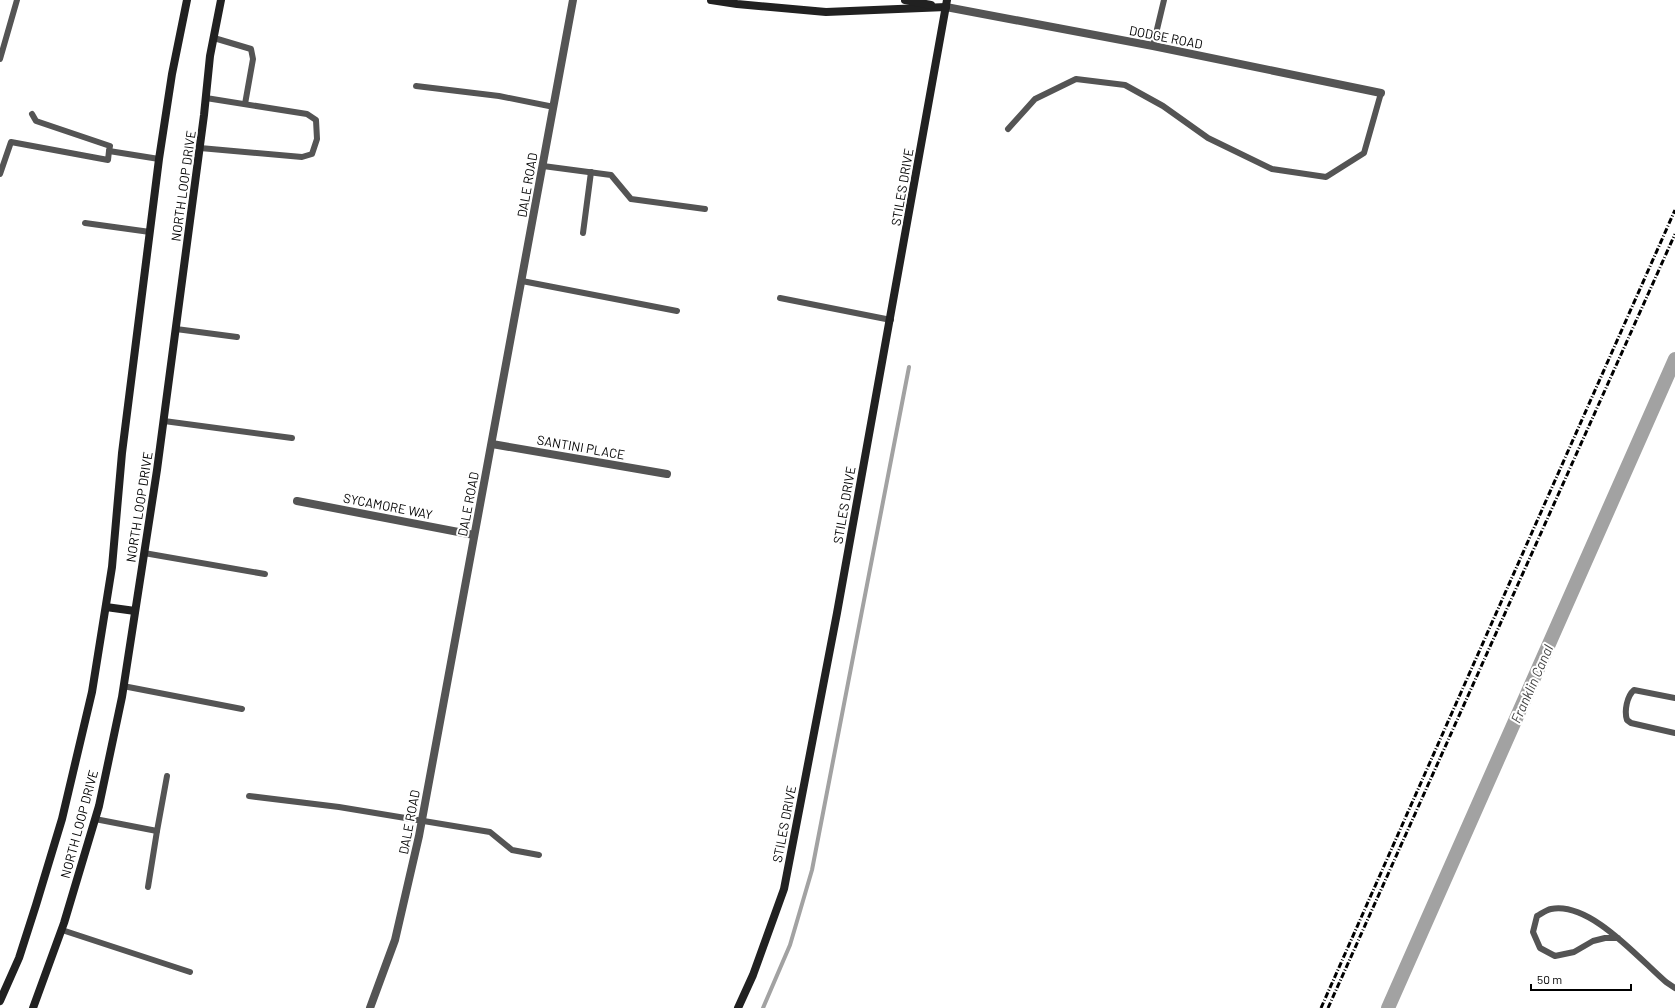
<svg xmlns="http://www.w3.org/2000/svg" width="1675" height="1008" font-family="Barlow,sans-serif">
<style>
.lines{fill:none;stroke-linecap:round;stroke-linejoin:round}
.stream{stroke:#a2a2a2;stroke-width:4}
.canal{stroke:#a2a2a2;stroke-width:14}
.lane{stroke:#545454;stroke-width:6}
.street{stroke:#545454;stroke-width:8}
.secondary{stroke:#212121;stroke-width:8}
.rail{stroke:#000;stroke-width:3;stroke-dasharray:6 2 1 2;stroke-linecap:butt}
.labels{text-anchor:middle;stroke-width:4;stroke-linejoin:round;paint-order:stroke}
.street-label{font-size:13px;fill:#000;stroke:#fff}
.water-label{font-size:14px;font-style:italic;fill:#434343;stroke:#fff}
</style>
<rect width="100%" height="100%" fill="#fff"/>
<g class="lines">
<path class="stream" d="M763 1008 790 945 812 870 909 367"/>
<path class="canal" d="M1388 1008 1675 359"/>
<g class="lane">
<path d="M214 38 251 49 253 59 245 104"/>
<path d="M1153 46 1164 0"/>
<path d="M0 59 17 0"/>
<path d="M416 86 499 96 554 107"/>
<path d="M32 114 36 121 110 146 109 151"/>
<path d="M1008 129 1035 99 1076 79 1125 85 1163 106 1208 138 1272 169 1326 177 1364 153 1381 93"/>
<path d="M200 148 302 157 312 154 317 139 316 120 307 114 206 98"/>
<path d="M543 166 611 175 631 199 705 209"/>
<path d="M0 174 11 142 108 160 109 151 159 159"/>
<path d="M85 223 150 232"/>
<path d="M583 233 591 172"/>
<path d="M522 281 677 311"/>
<path d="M780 298 891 320"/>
<path d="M176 329 237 337"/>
<path d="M164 421 292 438"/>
<path d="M144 553 265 574"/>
<path d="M123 686 242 709"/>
<path d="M1675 698 1634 690C1627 696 1624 711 1627 720L1631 723 1675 733"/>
<path d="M249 796 339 807 490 832 512 850 539 855"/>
<path d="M95 819 157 831 167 776"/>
<path d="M148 887 157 831"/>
<path d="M62 930 190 972"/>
<path d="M1618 938H1605L1593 941 1574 952 1555 956 1540 948 1533 932 1537 916C1541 914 1546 910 1551 909 1590 901 1639 959 1666 982L1675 988"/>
</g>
<g class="street">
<path d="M946 7 1153 46 1381 93"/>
<path d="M492 444 667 474"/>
<path d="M297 501 474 535"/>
<path d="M370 1008 395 940 419 836 573 0"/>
</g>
<g class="secondary">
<path d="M711 0 737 4 826 12 946 7"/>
<path d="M905 0 931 5"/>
<path d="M106 607 135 611"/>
<path d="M0 1001 19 958 36 905 62 819 92 692 112 567 122 453 159 159 172 74 187 0"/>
<path d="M33 1008 64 923 99 806 122 697 157 470 204 115 210 56 221 0"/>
<path d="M738 1008 753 975 784 889 837 613 947 0"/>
</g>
<g class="rail">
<path d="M1321 1008 1675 210"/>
<path d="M1328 1008 1675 234"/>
</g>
</g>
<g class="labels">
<g class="street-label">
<text transform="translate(1166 37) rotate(11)" y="5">DODGE ROAD</text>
<text transform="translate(527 185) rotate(-80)" y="5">DALE ROAD</text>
<text transform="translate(183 186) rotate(-82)" y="5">NORTH LOOP DRIVE</text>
<text transform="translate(902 187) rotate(-80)" y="5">STILES DRIVE</text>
<text transform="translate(581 447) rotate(10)" y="5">SANTINI PLACE</text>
<text transform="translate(468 504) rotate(-79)" y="5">DALE ROAD</text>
<text transform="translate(844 505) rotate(-80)" y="5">STILES DRIVE</text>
<text transform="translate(388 506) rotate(11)" y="5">SYCAMORE WAY</text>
<text transform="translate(139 507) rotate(-81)" y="5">NORTH LOOP DRIVE</text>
<text transform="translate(409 822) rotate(-79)" y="5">DALE ROAD</text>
<text transform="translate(79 824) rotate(-75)" y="5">NORTH LOOP DRIVE</text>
<text transform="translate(784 824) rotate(-79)" y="5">STILES DRIVE</text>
</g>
<g class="water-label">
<text transform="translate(1532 684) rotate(-66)" y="5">Franklin Canal</text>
</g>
</g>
<path d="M1531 984v6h100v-6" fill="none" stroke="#000000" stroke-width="2"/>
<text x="1537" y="984" font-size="12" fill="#000000" stroke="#ffffff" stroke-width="3" paint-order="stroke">50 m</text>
</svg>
